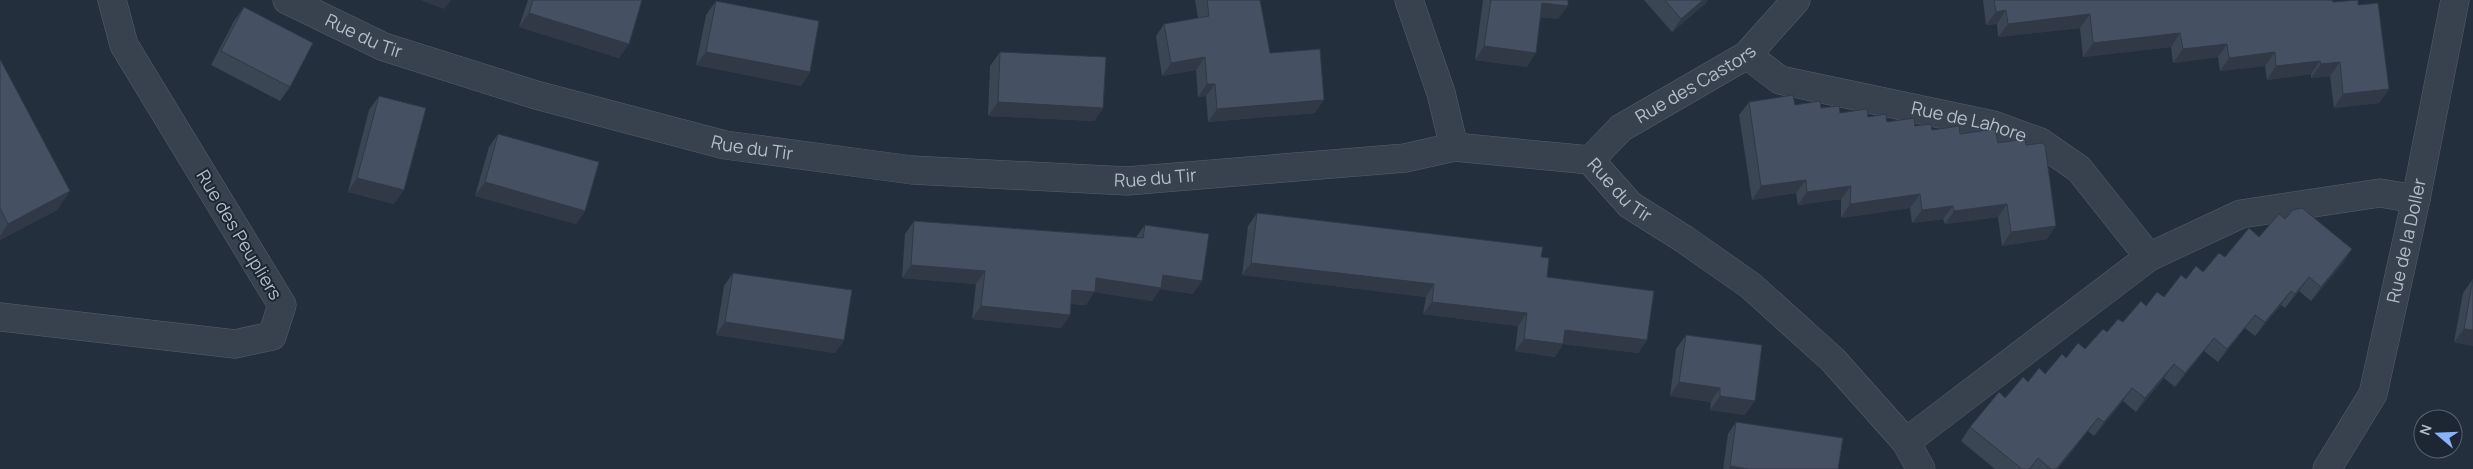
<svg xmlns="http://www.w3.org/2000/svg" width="2473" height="469" font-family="Manrope,sans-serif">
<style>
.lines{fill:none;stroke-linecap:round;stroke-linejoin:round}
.minor-casing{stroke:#565f6c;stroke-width:29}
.minor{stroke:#38414e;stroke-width:28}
.wall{fill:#3b4654}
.shaded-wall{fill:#303945}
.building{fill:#455162;stroke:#303945}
.labels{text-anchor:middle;stroke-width:4;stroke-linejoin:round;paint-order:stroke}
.street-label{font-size:18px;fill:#b4bcc9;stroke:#1d2633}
</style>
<rect width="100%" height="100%" fill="#242f3e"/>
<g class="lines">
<g class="minor-casing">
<g id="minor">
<path id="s1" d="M287 0 384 47 536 95 725 145 912 170 1127 181 1405 158 1454 147 1590 160 1630 205 1684 239 1751 286 1833 360 1906 442 1921 469"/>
<path d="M1409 0 1441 93 1454 147"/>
<path id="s2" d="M1747 55 1780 80 1993 125 2040 142 2079 169 2149 257 2241 214 2380 193 2416 199"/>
<path id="s3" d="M1590 160 1621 128 1747 55 1796 0"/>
<path d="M0 317 235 344 272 336 282 305 124 45 112 0"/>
<path d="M1906 442 2149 257"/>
<path id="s4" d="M2327 469 2373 394 2416 199 2455 0"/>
</g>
</g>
<use href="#minor" class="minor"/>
</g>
<g class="wall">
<path d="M528 0H642L619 58 519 27Z"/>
<path d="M1195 0H1260L1270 53 1315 113 1208 122 1206 96 1198 97 1196 70 1162 76 1156 36 1164 24 1198 18Z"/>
<path d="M1483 0H1568L1558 19 1541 17 1527 67 1475 60Z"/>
<path d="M1644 0H1708L1706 3 1672 32Z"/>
<path d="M1983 0H2332L2333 2 2358 5 2389 89 2379 103 2334 108 2330 76 2311 78V74L2267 80 2265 66 2220 71 2218 57 2173 63 2171 47 2083 57 2080 28 1998 37 1997 24 1986 25Z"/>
<path d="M716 1 810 72 801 86 696 65 706 15Z"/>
<path d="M244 7 290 87 280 101 211 65 234 21Z"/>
<path d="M1000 52 1103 108 1094 121 988 116 990 66Z"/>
<path d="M0 59 70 191 57 210 0 240Z"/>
<path d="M379 96 394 204 348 192 369 110Z"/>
<path d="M1749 102 1795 105 1821 108 1840 113 1868 117 1887 122 1915 126 1932 130 1960 134 1998 143 2026 145 2047 239 2002 246 1998 217 1945 224 1943 219 1912 223 1910 208 1841 218V199L1798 205 1796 193 1752 200 1739 115Z"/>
<path d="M498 134 585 211 576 224 475 196 489 147Z"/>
<path d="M1257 213 1541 257 1547 277 1647 340 1638 353 1563 344 1555 357 1515 351 1518 326 1423 314 1426 297 1242 275 1248 226Z"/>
<path d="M2285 219 2352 249 2343 263 2311 301 2299 291 2285 308 2281 305 2255 336 2245 328 2218 362 2204 351 2175 387 2164 378 2136 412 2123 401 2094 436 2088 431 2058 469H1995L1961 441 1970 427 2005 398 2028 382 2045 374 2066 358 2085 349 2107 332 2146 306 2164 297 2186 279 2203 272 2225 257 2259 237Z"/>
<path d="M914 221 1136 237 1145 225 1193 294 1160 289 1152 301 1094 292 1086 305 1071 304 1070 315 1061 328 972 319 976 284 902 278 905 234Z"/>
<path d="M733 273 844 340 835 353 716 335 724 286Z"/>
<path d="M2473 279V346L2454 342 2463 293Z"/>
<path d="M1686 335 1745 415 1710 410 1711 402 1670 396 1676 349Z"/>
<path d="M1736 422 1838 469H1723L1728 434Z"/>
</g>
<g class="shaded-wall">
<path d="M420 0H451L444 9Z"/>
<path d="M1703 0H1708L1706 3 1672 32 1681 19Z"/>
<path d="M1542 3 1568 6 1558 19 1533 16Z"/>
<path d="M2006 10 1997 24 1986 25 1996 12Z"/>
<path d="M529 13 629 44 619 58 519 27Z"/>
<path d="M2090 14 2080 28 1998 37 2008 24Z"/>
<path d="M2180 33 2171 47 2083 57 2093 43Z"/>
<path d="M2227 44 2218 57 2173 63 2183 49Z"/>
<path d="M1484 46 1536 53 1527 67 1475 60Z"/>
<path d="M706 52 810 72 801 86 696 65Z"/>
<path d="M2275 52 2265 66 2220 71 2229 58Z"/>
<path d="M1205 57 1196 70 1162 76 1171 63Z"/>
<path d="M2320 61 2311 74 2267 80 2276 66Z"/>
<path d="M2340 62 2330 76 2311 78 2321 64Z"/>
<path d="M1207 84H1215L1206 96 1198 97Z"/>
<path d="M2389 89 2379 103 2334 108 2343 94Z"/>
<path d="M1324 100 1315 113 1208 122 1217 109Z"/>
<path d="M998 102 1103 108 1094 121 988 116Z"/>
<path d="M357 178 404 190 394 204 348 192Z"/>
<path d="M1806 180 1796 193 1752 200 1761 186Z"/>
<path d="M485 182 585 211 576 224 475 196Z"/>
<path d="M1851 186 1841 199 1798 205 1807 192Z"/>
<path d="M70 191 57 210 0 240V236L8 224Z"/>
<path d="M1920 194 1910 208 1841 218 1850 204Z"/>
<path d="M2007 204 1998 217 1945 224 1954 211Z"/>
<path d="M1953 206 1943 219 1912 223 1922 210Z"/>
<path d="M2056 226 2047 239 2002 246 2011 232Z"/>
<path d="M2352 249 2343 263 2311 301 2321 287Z"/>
<path d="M1251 263 1434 284 1426 297 1242 275Z"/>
<path d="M911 265 985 271 976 284 902 278Z"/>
<path d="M1163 275 1202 281 1193 294 1160 289 1152 301 1094 292 1086 305 1063 303 1072 290 1096 278Z"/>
<path d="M2309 277 2299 291 2285 308 2295 294Z"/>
<path d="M2291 291 2281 305 2255 336 2265 322Z"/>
<path d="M1432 302 1527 313 1518 326 1423 314Z"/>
<path d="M981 306 1070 315 1061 328 972 319Z"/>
<path d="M2255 315 2245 328 2218 362 2227 349Z"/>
<path d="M725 322 844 340 835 353 716 335Z"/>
<path d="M2464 329 2473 330V346L2454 342Z"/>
<path d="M1565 330 1647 340 1638 353 1556 343Z"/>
<path d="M2214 338 2204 351 2175 387 2185 373Z"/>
<path d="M1524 339 1563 344 1555 357 1515 351Z"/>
<path d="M2174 364 2164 378 2136 412 2145 398Z"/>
<path d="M1679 382 1720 388 1711 402 1670 396Z"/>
<path d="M2132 388 2123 401 2094 436 2104 422Z"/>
<path d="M1720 396 1755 401 1745 415 1710 410Z"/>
<path d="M2098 418 2088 431 2058 469H2056Z"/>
<path d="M1730 466 1749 469H1729Z"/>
</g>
<g class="building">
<path d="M533 0H642L629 44 529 13Z"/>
<path d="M1207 0H1260L1270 53 1320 49 1324 100 1217 109 1215 84H1207L1205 57 1171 63 1164 24 1209 16Z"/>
<path d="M1491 0H1568V6L1542 3 1536 53 1484 46Z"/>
<path d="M1665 0H1703L1681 19Z"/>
<path d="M1994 0H2332L2333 2 2358 0V5L2378 3 2389 89 2343 94 2340 62 2321 64 2320 61 2276 66 2275 52 2229 58 2227 44 2183 49 2180 33 2093 43 2090 14 2008 24 2006 10 1996 12Z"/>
<path d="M716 1 819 21 810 72 706 52Z"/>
<path d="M244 7 313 43 290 87 221 51Z"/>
<path d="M1000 52 1106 57 1103 108 998 102Z"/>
<path d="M0 59 70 191 8 224 0 208Z"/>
<path d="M1793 95 1795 105 1820 101 1821 108 1839 106 1840 113 1867 109 1868 117 1886 114 1887 122 1914 118 1915 126 1931 124 1932 130 1959 126 1960 134 1995 129 1998 143 2025 139 2026 145 2042 143 2045 145 2056 226 2011 232 2007 204 1954 211 1953 206 1922 210 1920 194 1850 204 1851 186 1807 192 1806 180 1761 186 1749 102Z"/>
<path d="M379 96 426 108 404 190 357 178Z"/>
<path d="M498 134 599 162 585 211 485 182Z"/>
<path d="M2302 208 2352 249 2321 287 2309 277 2295 294 2291 291 2265 322 2255 315 2227 349 2214 338 2185 373 2174 364 2145 398 2132 388 2104 422 2098 418 2056 469H2051L2038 458 2029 469H2022L1970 427 1999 392 2005 398 2023 377 2028 382 2039 368 2045 374 2062 354 2066 358 2078 343 2085 349 2103 329 2107 332 2118 319 2123 322 2141 301 2146 306 2157 292 2164 297 2181 275 2186 279 2196 266 2203 272 2219 253 2225 257 2249 228 2259 237 2279 214 2285 219 2293 210Z"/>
<path d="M1257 213 1543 247 1541 257 1549 258 1547 277 1654 291 1647 340 1565 330 1563 344 1524 339 1527 313 1432 302 1434 284 1251 263Z"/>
<path d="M914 221 1143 238 1145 225 1209 234 1202 281 1163 275 1161 288 1096 278 1095 292 1072 290 1070 315 981 306 985 271 911 265Z"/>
<path d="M733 273 852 290 844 340 725 322Z"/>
<path d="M2473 279V330L2464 329Z"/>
<path d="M1686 335 1762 345 1755 401 1720 396V388L1679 382Z"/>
<path d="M1736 422 1843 438 1838 469H1749L1730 466Z"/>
</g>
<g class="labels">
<g class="street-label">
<text dy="6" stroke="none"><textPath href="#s1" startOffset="85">Rue du Tir</textPath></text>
<text dy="6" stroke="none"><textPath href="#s3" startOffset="131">Rue des Castors</textPath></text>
<text dy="6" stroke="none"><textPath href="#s2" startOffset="235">Rue de Lahore</textPath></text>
<text dy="6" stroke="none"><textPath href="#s1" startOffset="490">Rue du Tir</textPath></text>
<text dy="6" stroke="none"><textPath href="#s1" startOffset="895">Rue du Tir</textPath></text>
<text dy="6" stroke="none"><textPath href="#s1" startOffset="1375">Rue du Tir</textPath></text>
<text transform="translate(239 235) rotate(59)" y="6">Rue des Peupliers</text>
<text dy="6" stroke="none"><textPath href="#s4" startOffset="245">Rue de la Doller</textPath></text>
</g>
</g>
<g transform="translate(2438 434) rotate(289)"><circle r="24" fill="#1d2633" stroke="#59626f"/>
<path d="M0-4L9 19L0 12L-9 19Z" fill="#8ab4f8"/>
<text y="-8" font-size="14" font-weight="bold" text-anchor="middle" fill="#b4bcc9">N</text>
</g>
</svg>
